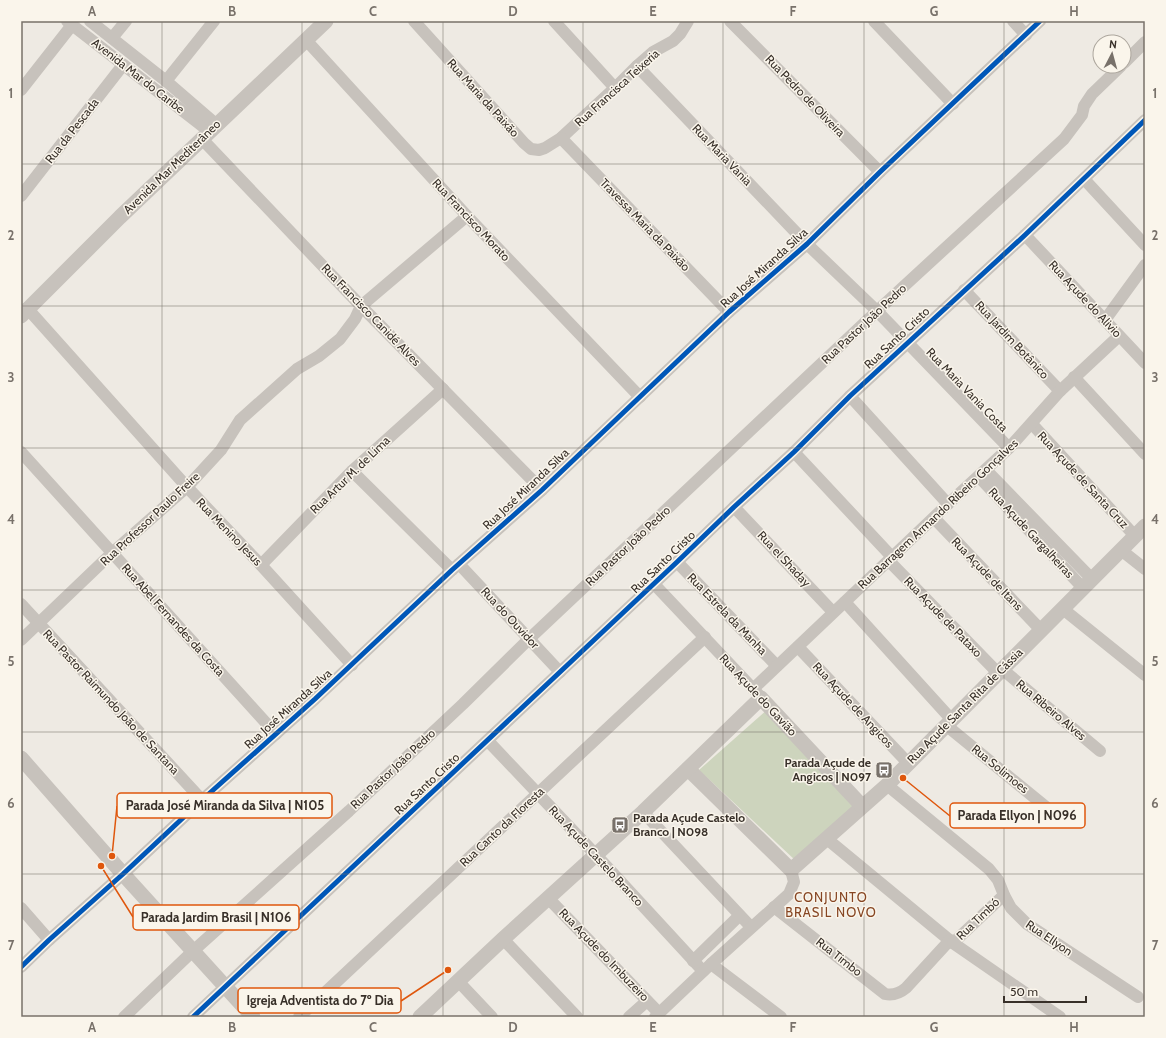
<svg xmlns="http://www.w3.org/2000/svg" width="1166" height="1038" font-family="Cabin,sans-serif">
<style>
.green{fill:#cdd4bd}
.lines{fill:none;stroke-linecap:round;stroke-linejoin:round}
.minor{stroke:#c7c2bc;stroke-width:12}
.tertiary{stroke:#c7c2bc;stroke-width:15}
.cycleway-casing{stroke:#faf5eb;stroke-width:8}
.cycleway{stroke:#0057b8;stroke-width:5}
.grid{fill:none;stroke:#78716a;stroke-width:1;stroke-opacity:0.55}
.labels{text-anchor:middle;stroke-width:3;stroke-linejoin:round;paint-order:stroke}
.street-label{font-size:12px;fill:#383029;stroke:#faf5eb}
.poi-label{font-size:12px;font-weight:bold;fill:#383029;stroke:#faf5eb;text-anchor:end}
.neighbourhood-label{font-size:13px;letter-spacing:1px;fill:#874623;stroke:#faf5eb}
.leader{fill:none;stroke:#df570d;stroke-width:1.5}
.callout-dot{fill:#df570d;stroke:#faf5eb;stroke-width:1.5}
.callout{fill:#faf5eb;stroke:#df570d;stroke-width:1.5}
.callout-label{font-size:13px;text-anchor:middle;font-weight:bold;fill:#383029}
.neatline{fill:none;stroke:#78716a;stroke-width:1.5}
.grid-label{font-size:13px;text-anchor:middle;font-weight:bold;fill:#78716a}
</style>
<rect width="100%" height="100%" fill="#eeeae3"/>
<path class="green" d="M768 709 858 804 796 861 699 770Z"/>
<g class="lines">
<g class="minor">
<path d="M67 21 210 132"/>
<path d="M90 21 166 81 217 125"/>
<path d="M414 21 524 143 531 149 539 150 545 148 561 138 615 88 637 66 653 52 673 41 680 34 688 21"/>
<path d="M554 21 615 88"/>
<path d="M730 21 880 172"/>
<path d="M874 21 953 104"/>
<path d="M1013 21 1026 35"/>
<path d="M112 38 126 21"/>
<path d="M306 40 467 216 640 397"/>
<path d="M1124 63 1145 42"/>
<path d="M637 66 807 244 877 311 1009 448"/>
<path d="M166 81 214 21"/>
<path d="M21 90 72 25"/>
<path d="M201 138 361 306 542 490"/>
<path d="M561 138 729 312"/>
<path d="M1084 179 1145 245"/>
<path d="M21 196 123 65"/>
<path d="M1025 235 1145 363"/>
<path d="M964 290 1060 391"/>
<path d="M27 308 187 487 261 565 352 665"/>
<path d="M1105 320 1145 265"/>
<path d="M1074 377 1145 454"/>
<path d="M850 396 948 504"/>
<path d="M1032 424 1135 536"/>
<path d="M21 452 276 734"/>
<path d="M794 452 892 557"/>
<path d="M986 470 1092 579"/>
<path d="M352 471 452 570"/>
<path d="M979 477 1083 588"/>
<path d="M734 507 833 612"/>
<path d="M934 518 1040 629"/>
<path d="M1121 550 1145 569"/>
<path d="M889 561 998 673"/>
<path d="M677 562 777 666"/>
<path d="M459 564 560 672"/>
<path d="M261 565 352 471 443 389"/>
<path d="M654 584 758 694"/>
<path d="M845 602 952 720"/>
<path d="M21 604 202 800"/>
<path d="M1063 609 1145 675"/>
<path d="M21 640 112 553 187 487 221 450 240 420 250 411 297 369 319 356 340 339 355 319 361 306 467 216"/>
<path d="M798 647 908 763"/>
<path d="M1002 669 1100 751"/>
<path d="M753 689 948 504 1009 448 1060 391 1119 336"/>
<path d="M947 726 1052 812"/>
<path d="M488 741 596 855 703 971"/>
<path d="M887 785 989 869 998 880 1004 895 1011 908 1027 924 1138 997"/>
<path d="M643 812 751 927"/>
<path d="M827 839 953 943 1060 1017"/>
<path d="M548 898 659 1013"/>
<path d="M774 907 885 994C894 996 900 993 906 988L950 940"/>
<path d="M21 908 49 940"/>
<path d="M503 939 577 1017"/>
<path d="M953 943 1004 895"/>
<path d="M693 961 739 916"/>
<path d="M711 964 781 1017"/>
<path d="M21 967 49 940 123 874 202 800 315 699 452 570 542 490 729 312 807 244 880 172 1040 21"/>
<path d="M458 981 492 1017"/>
<path d="M124 1017 193 951 349 811 463 704 529 639 877 311 1064 139 1082 115 1084 106 1092 94 1121 66"/>
<path d="M193 1017 677 562 734 507 794 452 850 396 1025 235 1145 120"/>
<path d="M299 1017 705 637"/>
<path d="M629 1017 647 1001"/>
<path d="M655 1017 711 964 789 894 794 882 791 870"/>
</g>
<g class="tertiary">
<path d="M21 316 120 217 326 21"/>
<path d="M21 758 123 874 253 1017"/>
<path d="M688 769 791 870 887 785 1145 526"/>
<path d="M420 1017 503 939 643 812 761 698 862 806"/>
</g>
<g class="cycleway-casing">
<g id="cycleway">
<path d="M21 967 49 940 123 874 202 800 315 699 452 570 542 490 729 312 807 244 880 172 1040 21"/>
<path d="M193 1017 677 562 734 507 794 452 850 396 1025 235 1145 120"/>
</g>
</g>
<use href="#cycleway" class="cycleway"/>
</g>
<path class="grid" d="M162 21V1017M302 21V1017M443 21V1017M583 21V1017M723 21V1017M864 21V1017M1004 21V1017M21 164H1145M21 306H1145M21 448H1145M21 590H1145M21 732H1145M21 874H1145"/>
<defs>
<g id="bus-square" transform="scale(0.9)"><rect x="-9" y="-9" width="18" height="18" rx="4" fill="#78716a" stroke="#faf5eb"/><path d="M-5-6H5V4H4V6H2V4H-2V6H-4V4H-5ZM-3.5-4V0h7V-4ZM-3.5 1.2v1.5H-2V1.2ZM2 1.2v1.5H3.5V1.2Z" fill="#fff"/></g>
</defs>
<g fill-rule="evenodd">
<use href="#bus-square" x="884" y="770"/>
<use href="#bus-square" x="620" y="825"/>
</g>
<g class="labels">
<g class="street-label">
<text transform="translate(138 76) rotate(38)" y="4">Avenida Mar do Caribe</text>
<text transform="translate(617 88) rotate(-42)" y="4">Rua Francisca Teixeria</text>
<text transform="translate(805 96) rotate(46)" y="4">Rua Pedro de Oliveira</text>
<text transform="translate(483 98) rotate(48)" y="4">Rua Maria da Paixão</text>
<text transform="translate(72 131) rotate(-52)" y="4">Rua da Pescada</text>
<text transform="translate(722 155) rotate(46)" y="4">Rua Maria Vania</text>
<text transform="translate(172 167) rotate(-44)" y="4">Avenida Mar Mediterâneo</text>
<text transform="translate(471 220) rotate(47)" y="4">Rua Francisco Morato</text>
<text transform="translate(645 225) rotate(46)" y="4">Travessa Maria da Paixão</text>
<text transform="translate(764 268) rotate(-42)" y="4">Rua José Miranda Silva</text>
<text transform="translate(1085 299) rotate(47)" y="4">Rua Açude do Alivio</text>
<text transform="translate(371 315) rotate(46)" y="4">Rua Francisco Canidé Alves</text>
<text transform="translate(864 324) rotate(-43)" y="4">Rua Pastor João Pedro</text>
<text transform="translate(897 338) rotate(-43)" y="4">Rua Santo Cristo</text>
<text transform="translate(1012 340) rotate(47)" y="4">Rua Jardim Botânico</text>
<text transform="translate(967 390) rotate(46)" y="4">Rua Maria Vania Costa</text>
<text transform="translate(350 475) rotate(-44)" y="4">Rua Artur M. de Lima</text>
<text transform="translate(1083 480) rotate(47)" y="4">Rua Açude de Santa Cruz</text>
<text transform="translate(526 489) rotate(-43)" y="4">Rua José Miranda Silva</text>
<text transform="translate(938 514) rotate(-43)" y="4">Rua Barragem Armando Ribeiro Gonçalves</text>
<text transform="translate(150 519) rotate(-43)" y="4">Rua Professor Paulo Freire</text>
<text transform="translate(229 532) rotate(46)" y="4">Rua Menino Jesus</text>
<text transform="translate(1031 533) rotate(47)" y="4">Rua Açude Gargalheiras</text>
<text transform="translate(628 546) rotate(-43)" y="4">Rua Pastor João Pedro</text>
<text transform="translate(784 559) rotate(47)" y="4">Rua el Shaday</text>
<text transform="translate(663 562) rotate(-44)" y="4">Rua Santo Cristo</text>
<text transform="translate(987 574) rotate(46)" y="4">Rua Açude de Itans</text>
<text transform="translate(727 614) rotate(46)" y="4">Rua Estrela da Manha</text>
<text transform="translate(943 617) rotate(46)" y="4">Rua Açude de Pataxo</text>
<text transform="translate(510 618) rotate(47)" y="4">Rua do Ouvidor</text>
<text transform="translate(173 620) rotate(48)" y="4">Rua Abel Fernandes da Costa</text>
<text transform="translate(758 695) rotate(47)" y="4">Rua Açude do Gavião</text>
<text transform="translate(111 702) rotate(47)" y="4">Rua Pastor Raimundo João de Santana</text>
<text transform="translate(853 705) rotate(47)" y="4">Rua Açude de Angicos</text>
<text transform="translate(965 706) rotate(-45)" y="4">Rua Açude Santa Rita de Cássia</text>
<text transform="translate(288 709) rotate(-42)" y="4">Rua José Miranda Silva</text>
<text transform="translate(1051 710) rotate(40)" y="4">Rua Ribeiro Alves</text>
<text transform="translate(393 769) rotate(-43)" y="4">Rua Pastor João Pedro</text>
<text transform="translate(1000 769) rotate(39)" y="4">Rua Solimoes</text>
<text transform="translate(427 784) rotate(-43)" y="4">Rua Santo Cristo</text>
<text transform="translate(502 827) rotate(-43)" y="4">Rua Canto da Floresta</text>
<text transform="translate(596 856) rotate(47)" y="4">Rua Açude Castelo Branco</text>
<text transform="translate(978 919) rotate(-44)" y="4">Rua Timbó</text>
<text transform="translate(1049 938) rotate(34)" y="4">Rua Ellyon</text>
<text transform="translate(604 955) rotate(46)" y="4">Rua Açude do Imbuzeiro</text>
<text transform="translate(839 957) rotate(38)" y="4">Rua Timbo</text>
</g>
<g class="poi-label">
<text x="871" y="767">Parada Açude de<tspan x="871" dy="14">Angicos | N097</tspan></text>
<text x="633" y="822" text-anchor="start">Parada Açude Castelo<tspan x="633" dy="14">Branco | N098</tspan></text>
</g>
<g class="neighbourhood-label">
<text x="831" y="902">CONJUNTO<tspan x="831" dy="15">BRASIL NOVO</tspan></text>
</g>
</g>
<path class="leader" d="M112 856L117 806M903 778L950 816M101 866L133 917M448 970L401 1001"/>
<g class="callout-dot">
<circle cx="112" cy="856" r="4"/>
<circle cx="903" cy="778" r="4"/>
<circle cx="101" cy="866" r="4"/>
<circle cx="448" cy="970" r="4"/>
</g>
<g class="callout">
<rect x="117" y="793" width="215" height="25" rx="4"/>
<rect x="950" y="803" width="135" height="25" rx="4"/>
<rect x="133" y="905" width="166" height="25" rx="4"/>
<rect x="238" y="988" width="163" height="25" rx="4"/>
</g>
<g class="callout-label">
<text x="225" y="810">Parada José Miranda da Silva | N105</text>
<text x="1017" y="820">Parada Ellyon | N096</text>
<text x="216" y="922">Parada Jardim Brasil | N106</text>
<text x="320" y="1005">Igreja Adventista do 7º Dia</text>
</g>
<rect width="1166" height="1038" fill="none" stroke="#faf5eb" stroke-width="44"/>
<g transform="translate(1112 54) rotate(6)"><circle r="19" fill="#faf5eb" stroke="#aca69d"/>
<path d="M0-3L7 15L0 10L-7 15Z" fill="#78716a"/>
<text y="-6" font-size="11" font-weight="bold" text-anchor="middle" fill="#383029">N</text>
</g>
<path d="M1004 996v6h82v-6" fill="none" stroke="#383029" stroke-width="2"/>
<text x="1010" y="996" font-size="12" fill="#383029" stroke="#faf5eb" stroke-width="3" paint-order="stroke">50 m</text>
<rect x="22" y="22" width="1122" height="994" class="neatline"/>
<g class="grid-label">
<text x="92" y="16">A</text>
<text x="232" y="16">B</text>
<text x="373" y="16">C</text>
<text x="513" y="16">D</text>
<text x="653" y="16">E</text>
<text x="793" y="16">F</text>
<text x="934" y="16">G</text>
<text x="1074" y="16">H</text>
<text x="11" y="98">1</text>
<text x="1155" y="98">1</text>
<text x="11" y="240">2</text>
<text x="1155" y="240">2</text>
<text x="11" y="382">3</text>
<text x="1155" y="382">3</text>
<text x="11" y="524">4</text>
<text x="1155" y="524">4</text>
<text x="11" y="666">5</text>
<text x="1155" y="666">5</text>
<text x="11" y="808">6</text>
<text x="1155" y="808">6</text>
<text x="11" y="950">7</text>
<text x="1155" y="950">7</text>
<text x="92" y="1032">A</text>
<text x="232" y="1032">B</text>
<text x="373" y="1032">C</text>
<text x="513" y="1032">D</text>
<text x="653" y="1032">E</text>
<text x="793" y="1032">F</text>
<text x="934" y="1032">G</text>
<text x="1074" y="1032">H</text>
</g>
</svg>
